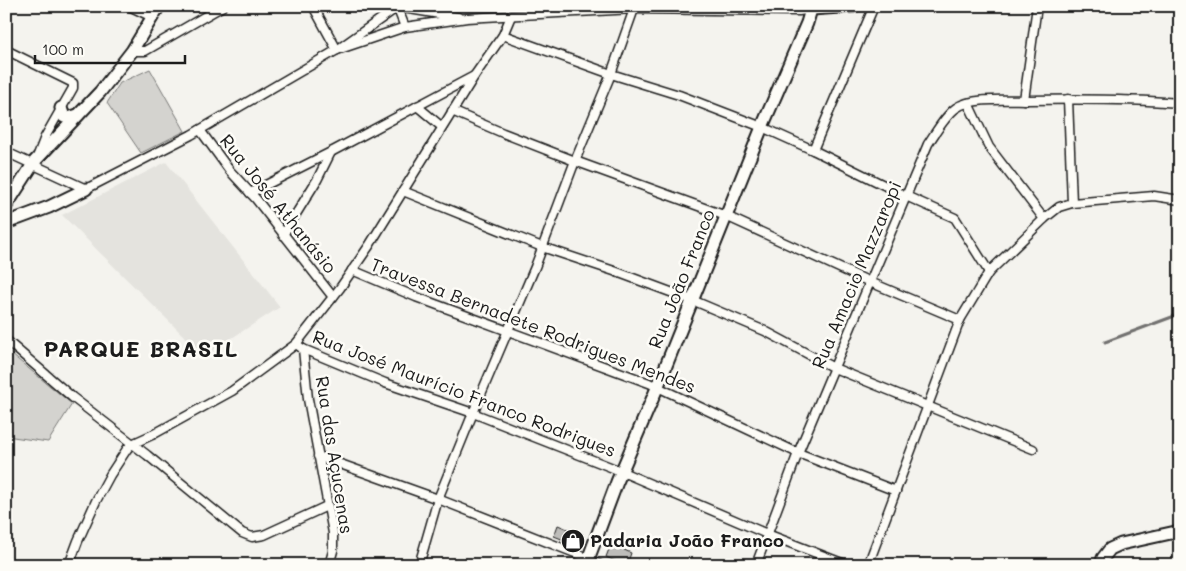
<svg xmlns="http://www.w3.org/2000/svg" width="1186" height="571" font-family="Mali,sans-serif">
<style>
.built{fill:#e4e3de}
.green{fill:#d4d3cf;stroke:#787876}
.lines{fill:none;stroke-linecap:round;stroke-linejoin:round}
.stream{stroke:#72716f;stroke-width:3}
.building{fill:#bebdba;stroke:#1c1c1c}
.street-casing{stroke:#1c1c1c;stroke-width:11}
.secondary-casing{stroke:#1c1c1c;stroke-width:15}
.street{stroke:#fdfcf7;stroke-width:8}
.secondary{stroke:#fdfcf7;stroke-width:11}
.labels{text-anchor:middle;stroke-width:5;stroke-linejoin:round;paint-order:stroke}
.street-label{font-size:18px;fill:#1c1c1c;stroke:#fdfcf7}
.poi-label{font-size:18px;font-weight:bold;fill:#1c1c1c;stroke:#fdfcf7;text-anchor:start}
.district-label{font-size:22px;font-weight:bold;letter-spacing:1px;fill:#1c1c1c;stroke:#fdfcf7}
</style>
<rect width="100%" height="100%" fill="#f4f3ee"/>
<filter id="ink" filterUnits="userSpaceOnUse"><feTurbulence type="fractalNoise" baseFrequency=".02" numOctaves="2"/><feDisplacementMap in="SourceGraphic" scale="10" xChannelSelector="R" yChannelSelector="G"/><feConvolveMatrix kernelMatrix="1 2 1 2 8 2 1 2 1" color-interpolation-filters="sRGB"/></filter>
<g filter="url(#ink)">
<path class="built" d="M166 162 280 307 204 356 62 215Z"/>
<g class="green">
<path d="M150 69 185 131 141 153 107 103 120 83Z"/>
<path d="M6 350 72 404 48 442 6 436Z"/>
</g>
<g class="lines">
<path class="stream" d="M1105 342 1180 314"/>
</g>
<g class="building">
<path d="M558 525 582 535 579 546 554 536Z"/>
<path d="M611 544 631 553 627 565H624L606 557Z"/>
</g>
<g class="lines">
<g class="street-casing">
<g id="street">
<path d="M129 6 152 17"/>
<path d="M313 6 337 50"/>
<path d="M397 7 458 17"/>
<path d="M397 7 405 27"/>
<path d="M503 35 611 74 679 95 762 127 813 150 906 196 955 218 989 272"/>
<path d="M6 50 73 83V88L45 137 38 155"/>
<path d="M337 50 405 27 467 18 634 9 799 11 812 9"/>
<path d="M132 51H145L223 6"/>
<path d="M1068 99 1072 203"/>
<path d="M1024 100 1037 6"/>
<path d="M968 103 989 147 1044 219"/>
<path d="M417 106 442 127"/>
<path d="M452 111 503 133 575 161 726 216 870 282 960 320"/>
<path d="M200 130 230 171 256 199 333 297"/>
<path d="M813 150 874 6"/>
<path d="M6 152 86 189 191 135 337 50 399 6"/>
<path d="M403 191 542 247 614 271 692 300 765 331 834 368 1033 449"/>
<path d="M250 193 331 152 474 76"/>
<path d="M283 235 317 180 331 152"/>
<path d="M352 270 416 297 649 383 798 453 896 491"/>
<path d="M6 340 72 397 147 455 242 533 252 537 264 535 327 506"/>
<path d="M296 344 303 349 385 383 473 413 613 468 767 534 847 565"/>
<path d="M303 349 308 399 333 533V551L329 565"/>
<path d="M318 456 438 499 580 555 600 565"/>
<path d="M69 565 78 541 96 501 110 475 127 449 132 444 154 434 232 391 296 344 340 288 369 246 475 75 503 35 511 16"/>
<path d="M419 565 438 499 473 413 535 267 575 161 611 74 634 9"/>
<path d="M756 565 798 453 928 144C936 132 945 116 956 108 971 97 1009 100 1027 100 1078 99 1129 99 1180 103"/>
<path d="M868 565 960 320 989 272 1044 219 1059 207 1072 203 1154 196 1180 200"/>
<path d="M1180 565V564"/>
</g>
</g>
<g class="secondary-casing">
<g id="secondary">
<path d="M812 9 854 6"/>
<path d="M61 108 64 117 68 118 78 115"/>
<path d="M6 206 35 161 100 92 132 51 159 6"/>
<path d="M6 223 49 207 86 189"/>
<path d="M586 565 617 482 657 388 762 127 807 23 812 6"/>
<path d="M1101 565 1103 558 1110 549 1121 544 1180 531"/>
</g>
</g>
<use href="#street" class="street"/>
<use href="#secondary" class="secondary"/>
</g>
</g>
<defs>
<g id="shop-disc" transform="scale(1.25)"><circle r="9.5" fill="#1c1c1c" stroke="#fdfcf7"/><path d="M-5-2.5h2.3a2.7 3.5 0 0 1 5.4 0H5L5.5 6h-11ZM-1.5-2.5h3a1.5 2.3 0 0 0-3 0Z" fill="#fff"/></g>
</defs>
<g fill-rule="evenodd">
<use href="#shop-disc" x="573" y="541"/>
</g>
<g class="labels">
<g class="street-label">
<text transform="translate(278 204) rotate(51)" y="6">Rua José Athanásio</text>
<text transform="translate(857 275) rotate(-67)" y="6">Rua Amacio Mazzaropi</text>
<text transform="translate(682 279) rotate(-68)" y="6">Rua João Franco</text>
<text transform="translate(533 326) rotate(21)" y="6">Travessa Bernadete Rodrigues Mendes</text>
<text transform="translate(464 394) rotate(21)" y="6">Rua José Maurício Franco Rodrigues</text>
<text transform="translate(334 455) rotate(81)" y="6">Rua das Açucenas</text>
</g>
<g class="poi-label">
<text x="590" y="547">Padaria João Franco</text>
</g>
<g class="district-label">
<text x="141" y="357">PARQUE BRASIL</text>
</g>
</g>
<rect width="1186" height="571" fill="none" stroke="#fdfcf7" stroke-width="25"/>
<rect x="12" y="12" width="1161" height="546" fill="none" stroke="#1c1c1c" stroke-width="2" filter="url(#ink)"/>
<path d="M35 55v8h150v-8" fill="none" stroke="#1c1c1c" stroke-width="2.5"/>
<text x="42" y="55" font-size="15" fill="#1c1c1c" stroke="#fdfcf7" stroke-width="4" paint-order="stroke">100 m</text>
</svg>
